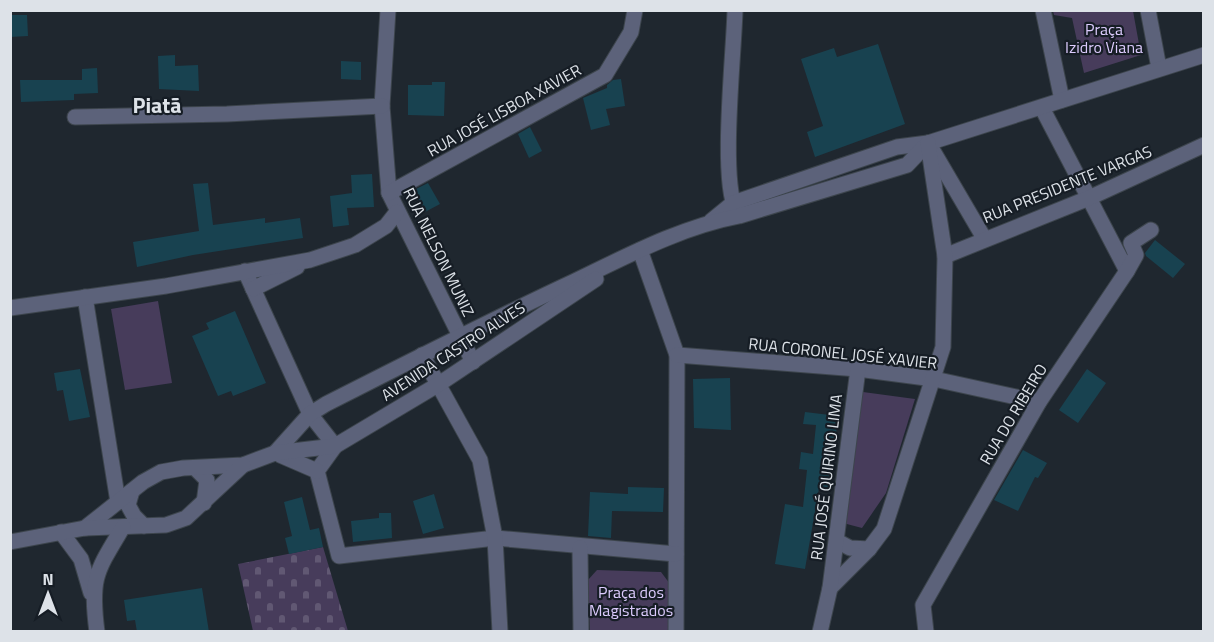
<svg xmlns="http://www.w3.org/2000/svg" width="1214" height="642" font-family="'Titillium Web',sans-serif">
<style>
.cemetery{fill:url(#cemetery-stones)}
.green{fill:#473c5b}
.building{fill:#184250}
.lines{fill:none;stroke-linecap:round;stroke-linejoin:round}
.minor-casing{stroke:#3d454d;stroke-width:17}
.minor{stroke:#5c627a;stroke-width:15}
.labels{text-anchor:middle;stroke-width:4.5;stroke-linejoin:round;paint-order:stroke}
.park-label{font-size:16px;fill:#dccbfd;stroke:#161d25}
.street-label{font-size:16px;fill:#dde2e8;stroke:#161d25}
.district-label{font-size:22px;font-weight:bold;fill:#dde2e8;stroke:#161d25}
</style>
<defs>
<pattern id="cemetery-stones" width="16" height="16" patternUnits="userSpaceOnUse" patternTransform="scale(1.5)"><rect width="16" height="16" fill="#473c5b"/><path d="M2 7V4a2 2 0 0 1 4 0v3zM10 15v-3a2 2 0 0 1 4 0v3z" fill="#615873"/></pattern>
</defs>
<rect width="100%" height="100%" fill="#1f272f"/>
<path class="cemetery" d="M323 547 348 631H253L238 564Z"/>
<g class="green">
<path d="M1053 11H1133L1141 55 1084 73 1072 18 1054 15Z"/>
<path d="M158 301 172 383 125 390 111 309Z"/>
<path d="M863 392 915 399 886 493 862 528 843 523Z"/>
<path d="M597 570 661 572 670 584V632L590 631 588 580Z"/>
</g>
<g class="building">
<path d="M10 15H27L28 36 10 37Z"/>
<path d="M878 44 905 124 815 157 807 132 823 126 801 59 834 48 837 57Z"/>
<path d="M175 55V66L198 65 199 91 159 89 158 56Z"/>
<path d="M341 61 361 62V80L341 79Z"/>
<path d="M97 68 98 93 74 94V100L21 102 20 80H82V69Z"/>
<path d="M621 79 625 106 606 109 610 125 591 130 583 98 607 88V85L613 80Z"/>
<path d="M432 82H445L444 116 408 115V85H432Z"/>
<path d="M530 127 542 151 529 158 518 134Z"/>
<path d="M372 174 374 207 347 208 349 225 333 227 330 196 352 193 351 175Z"/>
<path d="M208 183 213 225 265 218V223L300 218 303 238 193 255 137 267 133 242 199 231 193 184Z"/>
<path d="M428 183 440 204 425 212 414 190Z"/>
<path d="M1155 240 1185 264 1173 278 1146 256 1145 253Z"/>
<path d="M235 311 266 383 233 396 231 391 218 396 192 336 209 329 206 323Z"/>
<path d="M80 369 90 417 69 421 63 390 57 391 54 373Z"/>
<path d="M1087 369 1106 383 1078 423 1059 410Z"/>
<path d="M730 378 731 430 694 428 693 379Z"/>
<path d="M805 412 838 416 830 490 819 488 805 569 775 564 785 504 803 507 807 470 799 469 801 452 813 454 816 425 803 424Z"/>
<path d="M1023 450 1047 463 1038 478 1035 477 1018 511 994 500Z"/>
<path d="M628 487 664 488 663 512 612 511 611 538 588 536 590 492 628 494Z"/>
<path d="M434 494 444 528 423 534 413 501Z"/>
<path d="M302 497 310 530 319 528 323 547 289 554 285 538 292 536 284 502Z"/>
<path d="M379 513H391L392 538 353 542 351 521 379 518Z"/>
<path d="M202 588 209 632H137L135 620 127 621 124 600Z"/>
</g>
<g class="lines">
<g class="minor-casing">
<g id="minor">
<path d="M388 10 382 106 389 193 473 362"/>
<path d="M735 10C734 53 720 178 736 210"/>
<path d="M1043 10 1062 100"/>
<path d="M1148 10 1159 68"/>
<path d="M1042 108 1127 271"/>
<path d="M75 117 227 114 382 106"/>
<path d="M933 151 984 238"/>
<path d="M389 193 605 75 631 32 635 10"/>
<path d="M711 221 733 203 897 147 928 143 1204 55"/>
<path d="M640 250 677 355 676 632"/>
<path d="M945 256 1089 198 1204 145"/>
<path d="M245 271 310 414 335 446 317 471 339 556 495 538 676 554"/>
<path d="M253 289 297 267"/>
<path d="M85 297 118 502"/>
<path d="M10 308 166 286 310 260 355 245 386 226 397 212"/>
<path d="M422 355 480 460 495 538 500 632"/>
<path d="M677 355 858 369 934 379 1039 402"/>
<path d="M275 453 310 414 326 404C409 362 491 320 575 281 627 256 681 227 739 216L907 165 928 143"/>
<path d="M280 455 317 471"/>
<path d="M195 468 207 480 204 503"/>
<path d="M132 491 128 505 134 516 144 526"/>
<path d="M85 528 143 482 161 472 183 468 243 465 275 453 335 446 439 384 596 279"/>
<path d="M61 532 81 559 91 593"/>
<path d="M837 541 850 548 869 549"/>
<path d="M10 542 85 528 166 525 186 518 243 465"/>
<path d="M580 548 581 632"/>
<path d="M830 588 869 549 884 529 943 347 945 256 928 143"/>
<path d="M97 632C90 578 96 572 123 527"/>
<path d="M820 632 830 588 858 369"/>
<path d="M926 632 923 605 1039 402 1127 271 1136 255 1131 243 1151 230"/>
</g>
</g>
<use href="#minor" class="minor"/>
</g>
<g class="labels">
<g class="park-label">
<text x="1104" y="35">Praça<tspan x="1104" dy="18">Izidro Viana</tspan></text>
<text x="631" y="598">Praça dos<tspan x="631" dy="18">Magistrados</tspan></text>
</g>
<g class="street-label">
<text transform="translate(504 110) rotate(-29)" y="6">RUA JOSÉ LISBOA XAVIER</text>
<text transform="translate(1067 184) rotate(-22)" y="6">RUA PRESIDENTE VARGAS</text>
<text transform="translate(439 252) rotate(64)" y="6">RUA NELSON MUNIZ</text>
<text transform="translate(453 351) rotate(-33)" y="6">AVENIDA CASTRO ALVES</text>
<text transform="translate(843 353) rotate(6)" y="6">RUA CORONEL JOSÉ XAVIER</text>
<text transform="translate(1013 414) rotate(-59)" y="6">RUA DO RIBEIRO</text>
<text transform="translate(826 477) rotate(-83)" y="6">RUA JOSÉ QUIRINO LIMA</text>
</g>
<g class="district-label">
<text x="157" y="113">Piatã</text>
</g>
</g>
<rect width="1214" height="642" fill="none" stroke="#dde2e8" stroke-width="24"/>
<g transform="translate(48 594)" stroke="#161d25" stroke-width="4.5" paint-order="stroke">
<path d="M0-4.5L10 22L0 15L-10 22Z" fill="#dde2e8"/>
<text y="-9" font-size="16" font-weight="bold" text-anchor="middle" fill="#dde2e8">N</text>
</g>
</svg>
